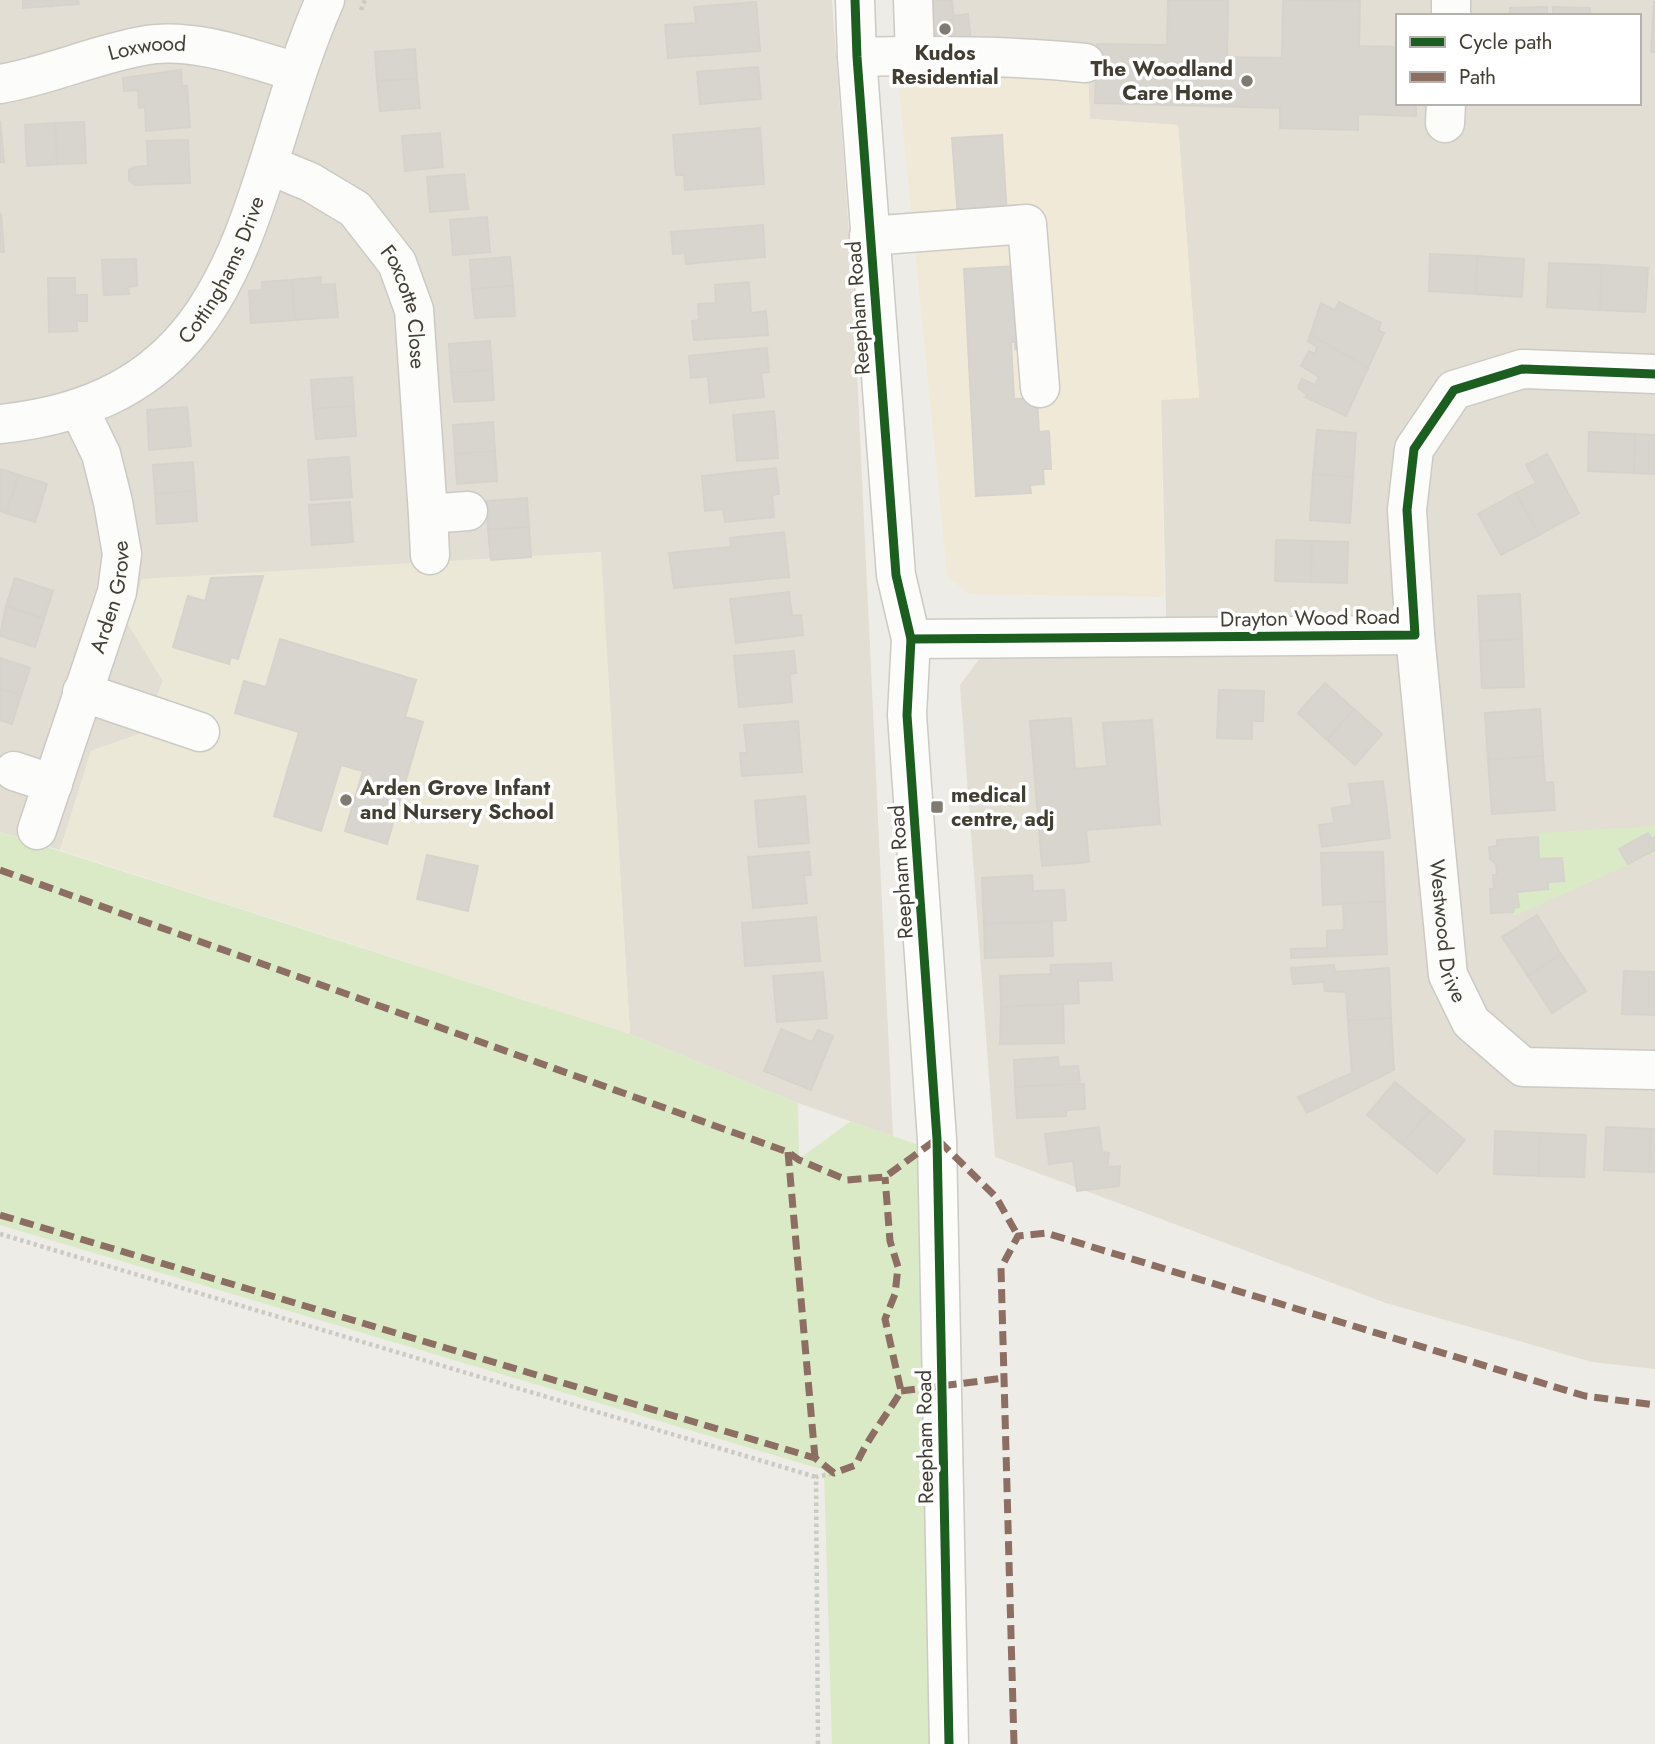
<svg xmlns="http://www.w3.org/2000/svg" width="1655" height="1744" font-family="Jost,sans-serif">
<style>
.residential{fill:#e2ded3;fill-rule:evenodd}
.commercial{fill:#f1e9d8}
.education{fill:#ece8d8}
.green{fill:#dae9c6}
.building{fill:#d8d5cf;stroke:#d6d3cc;stroke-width:2}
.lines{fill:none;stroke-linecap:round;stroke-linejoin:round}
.minor-casing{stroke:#cccac4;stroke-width:41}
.path{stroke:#cccac5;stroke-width:4.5;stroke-dasharray:3.5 3.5;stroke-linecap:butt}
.minor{stroke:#fcfcfb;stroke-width:38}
.quiet{stroke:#8d6e63;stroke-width:7;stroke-dasharray:14 7;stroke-linecap:butt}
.cycleway-casing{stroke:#fff;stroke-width:13}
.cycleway{stroke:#1b5e20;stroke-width:9}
.poi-dot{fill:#7f7b72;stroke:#fff;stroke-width:2.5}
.labels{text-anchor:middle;stroke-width:7;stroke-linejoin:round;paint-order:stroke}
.street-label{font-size:21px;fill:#433e33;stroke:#fff}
.poi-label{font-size:21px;font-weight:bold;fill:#433e33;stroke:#fff;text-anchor:start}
</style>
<rect width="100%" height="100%" fill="#eeece6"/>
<g class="residential">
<path d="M0 0H832L853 287 893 1136 798 1103 630 1034 600 552 128 624 163 680 144 732 91 751 60 850 0 832Z"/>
<path d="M897 0H1655V1369L1592 1362 1386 1303 995 1157 960 685 982 655 1167 652 1161 399 1199 397 1178 125 1090 119 1088 76 897 67ZM1398 16H1639V103H1398Z"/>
</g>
<path class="commercial" d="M897 67 1088 75 1090 119 1178 125 1199 398 1161 400 1164 597 968 594 947 575Z"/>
<path class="education" d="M601 552 630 1034 60 850 91 751 144 732 163 681 128 624 142 579Z"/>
<g class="green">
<path d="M1655 826V853L1514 916V908L1519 907 1517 892 1548 889V882L1564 881 1562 858 1539 859 1538 833Z"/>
<path d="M0 832 630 1034 798 1103 799 1159 851 1121 921 1146 933 1744H832L824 1470 0 1225Z"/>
</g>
<g class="building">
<path d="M23 0H52V6L23 8Z"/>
<path d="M52 0H78L79 4 52 6Z"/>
<path d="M932 0H952L956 43 936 45Z"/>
<path d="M1168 0H1228L1227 57 1282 58 1283 0 1360 1 1359 46 1398 47V103H1416V116L1358 114V130L1280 128V108L1095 103 1097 44 1167 45Z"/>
<path d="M756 2 760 51 668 58 665 25 696 23 694 7Z"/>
<path d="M1654 2H1655V52H1651Z"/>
<path d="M1547 7V16H1510V8Z"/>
<path d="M1553 7 1590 8V16H1553Z"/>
<path d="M968 14 971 42 956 43 953 16Z"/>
<path d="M415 49 417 79 377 81 375 52Z"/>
<path d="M758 67 761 99 700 104 697 72Z"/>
<path d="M181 70 182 86H187L190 127 146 131 145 107 139 108 138 90 124 91 123 78Z"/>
<path d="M417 79 420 108 380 111 377 81Z"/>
<path d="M0 121 4 162H0Z"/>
<path d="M84 122 86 163 57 164 55 123Z"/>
<path d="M55 123 57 164 27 166 25 125Z"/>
<path d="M760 128 764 184 685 190 684 175H676L673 135Z"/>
<path d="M440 133 443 167 405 171 402 136Z"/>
<path d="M1002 135 1007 216 958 219 952 138Z"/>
<path d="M188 140 190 183 134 185 129 180V170L134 167 148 166 147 141Z"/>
<path d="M464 174 468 209 430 212 427 177Z"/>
<path d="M1 214 4 252H0V215Z"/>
<path d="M487 217 490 252 453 255 450 220Z"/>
<path d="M763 225 765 257 686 264 685 253 673 254 671 232Z"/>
<path d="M1430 254 1477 256 1476 294 1429 291Z"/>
<path d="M1477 256 1524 259 1522 297 1476 294Z"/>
<path d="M510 257 513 286 472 289 470 260Z"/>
<path d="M136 259 137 286 128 287 129 294 104 295 102 260Z"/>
<path d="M1549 263 1602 265 1600 310 1547 307Z"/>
<path d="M1602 265 1648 268 1645 312 1600 310Z"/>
<path d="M1019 266 1032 348 1015 349V342H1011L1014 399 1037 398 1039 432 1049 431 1051 469H1043L1044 484 1030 485 1031 493 976 496 964 269Z"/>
<path d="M321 277V285L335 284 338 317 295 320 292 280Z"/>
<path d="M48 278H75V295H87V321H77V331L49 332Z"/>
<path d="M292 280 295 320 251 323 249 291 262 290V282Z"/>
<path d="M749 282 751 313 766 311 768 335 694 340 692 321 699 320 698 304 716 303 715 285Z"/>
<path d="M513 286 515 316 475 318 472 289Z"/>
<path d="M1339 302 1381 323 1378 330 1384 333 1368 368 1310 335 1321 303 1335 310Z"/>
<path d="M1310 335 1368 368 1346 416 1305 397 1308 395 1298 388 1302 379 1315 385 1319 377 1301 366 1309 351 1315 354 1317 347 1308 341Z"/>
<path d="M490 341 492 370 451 373 449 344Z"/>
<path d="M767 348 769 372 761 373 764 397 710 403 708 376 691 378 689 356Z"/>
<path d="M492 370 494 400 454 402 451 373Z"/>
<path d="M352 377 354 406 313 409 311 380Z"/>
<path d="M354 406 356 436 316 439 313 409Z"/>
<path d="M187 407 191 446 149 450 147 410Z"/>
<path d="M774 411 778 458 737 461 733 415Z"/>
<path d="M493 422 495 451 455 454 453 425Z"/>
<path d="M1317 430 1356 433 1353 477 1313 474Z"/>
<path d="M1589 432 1635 434 1634 473 1588 471Z"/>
<path d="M1635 434 1655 435V474L1634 473Z"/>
<path d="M495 451 497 481 457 484 455 454Z"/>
<path d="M1547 454 1579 513 1539 535 1516 493 1536 483 1526 465Z"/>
<path d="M349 457 352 497 311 500 308 460Z"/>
<path d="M193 462 195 491 155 494 153 465Z"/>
<path d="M776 468 779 494 772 495 774 517 725 522 723 509 705 511 702 476Z"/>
<path d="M0 469 19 475 6 513 0 511Z"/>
<path d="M1313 474 1353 477 1350 523 1310 520Z"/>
<path d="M19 475 47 484 35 522 6 513Z"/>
<path d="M195 491 197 521 157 524 155 494Z"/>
<path d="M1516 493 1539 535 1501 555 1478 514Z"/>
<path d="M527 498 529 527 488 530 486 501Z"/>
<path d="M350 502 353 542 312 545 309 505Z"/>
<path d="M529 527 531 557 491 560 488 530Z"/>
<path d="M784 532 789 577 674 588 669 553 731 547 730 538Z"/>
<path d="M1276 540 1312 541 1311 582 1275 581Z"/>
<path d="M1312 541 1348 542 1347 583 1311 582Z"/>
<path d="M263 576 238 659 231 657 229 664 173 647 188 596 205 601 211 578Z"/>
<path d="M15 578 53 591 44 619 6 606Z"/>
<path d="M789 592 792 616 801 615 803 635 736 643 730 599Z"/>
<path d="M1520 594 1522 639 1480 641 1478 596Z"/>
<path d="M6 606 44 619 35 647 0 636Z"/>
<path d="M280 639 416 680 405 717 423 722 387 844 345 831 363 771 341 765 321 831 274 816 299 732 235 713 244 681 266 687Z"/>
<path d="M1522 639 1524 687 1482 688 1480 641Z"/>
<path d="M794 651 796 673 790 674 792 702 739 707 734 656Z"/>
<path d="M0 658 30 668 21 695 0 689Z"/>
<path d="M1325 683 1354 709 1327 740 1298 713Z"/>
<path d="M0 689 21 695 12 724 0 720Z"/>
<path d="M1219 690 1264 691 1263 721H1252V739L1217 738Z"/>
<path d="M1354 709 1382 734 1355 765 1327 740Z"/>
<path d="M1540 709 1543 756 1488 760 1485 713Z"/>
<path d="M1071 718 1075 769 1107 766 1103 723 1152 720 1160 824 1086 830 1089 862 1042 866 1030 721Z"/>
<path d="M798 721 802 772 742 776 740 753H747L744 725Z"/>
<path d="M1543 756 1545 783 1553 782 1555 810 1492 814 1488 760Z"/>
<path d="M1383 781 1390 838 1322 847 1319 825 1334 823 1332 808 1352 805 1349 784Z"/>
<path d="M805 796 809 843 759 847 755 801Z"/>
<path d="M1648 833 1652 839 1655 837V850L1628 864 1619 849Z"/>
<path d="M1538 837 1539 859 1562 858 1564 881 1548 882V889L1517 892 1519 907 1514 908 1513 912 1491 913 1490 889H1494L1493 875H1497L1496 864 1490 859 1489 847 1497 846V840Z"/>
<path d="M809 852 811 875H804L807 903 753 908 748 857Z"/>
<path d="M1383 852 1385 902 1323 905 1321 853Z"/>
<path d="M427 855 478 866 468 911 417 899Z"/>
<path d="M1032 875 1033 891 1064 890 1066 920 984 924 982 878Z"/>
<path d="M1385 902 1387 954 1291 958V949L1327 948V931L1344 930 1343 903Z"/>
<path d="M1537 915 1561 954 1528 976 1502 937Z"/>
<path d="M816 917 820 961 745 966 742 923Z"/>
<path d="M1052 922 1053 956 985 958 984 924Z"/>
<path d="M1561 954 1586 991 1552 1013 1528 976Z"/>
<path d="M1111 963 1112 980 1078 981 1079 1003 1001 1007 1000 976 1051 974V965Z"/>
<path d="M1334 965 1335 972 1389 968 1391 1018 1348 1021 1346 992 1325 991 1324 982 1293 984 1291 968Z"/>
<path d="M1624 971 1655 972V1015L1622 1014Z"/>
<path d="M823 972 827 1018 777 1022 773 976Z"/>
<path d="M1063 1004 1064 1043 1000 1044 1001 1007Z"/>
<path d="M1391 1018 1394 1070 1307 1113 1298 1097 1352 1073 1348 1021Z"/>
<path d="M781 1029 812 1042 818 1030 833 1036 811 1090 764 1071Z"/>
<path d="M1058 1057 1059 1067 1078 1066 1080 1084 1015 1087 1014 1060Z"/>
<path d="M1395 1082 1430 1111 1402 1144 1367 1115Z"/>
<path d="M1080 1084H1084L1085 1109 1066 1110V1116L1017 1118 1015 1087Z"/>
<path d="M1430 1111 1465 1140 1437 1173 1402 1144Z"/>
<path d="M1099 1127 1102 1152 1109 1153 1107 1167 1120 1166 1119 1186 1077 1191 1073 1161 1049 1164 1045 1134Z"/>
<path d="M1606 1127 1651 1129 1649 1172 1604 1170Z"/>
<path d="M1651 1129H1655V1172H1649Z"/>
<path d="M1495 1131 1540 1133 1539 1176 1494 1174Z"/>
<path d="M1540 1133 1586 1135 1584 1177 1539 1176Z"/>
</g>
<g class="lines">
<g class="minor-casing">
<g id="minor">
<path d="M855 0 857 57 896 575 911 639 907 715 937 1139 949 1744"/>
<path d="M913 0 915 55"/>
<path d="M1451 16V0"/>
<path d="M857 57C933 55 1009 55 1085 63"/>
<path id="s1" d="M0 84C48 76 93 55 142 46 191 36 249 58 296 72"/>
<path d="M1445 123 1446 103"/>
<path id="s2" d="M269 165 310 182 355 209 397 263 414 310 428 514 468 511"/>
<path d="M869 236 1027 224 1040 388"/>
<path id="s3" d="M0 424C255 398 243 186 325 0"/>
<path d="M428 514 430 555"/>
<path id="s4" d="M1415 635 1448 975 1471 1022 1523 1067 1655 1070"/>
<path d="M911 639 1415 635 1407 510 1414 449 1454 390 1522 369 1655 374"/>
<path d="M82 692 200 732"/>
<path d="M14 771 53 784"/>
<path id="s5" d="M37 830 117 592 122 554 113 502 101 454 79 409"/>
</g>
</g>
<g class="path">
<path d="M361 10 365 0"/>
<path d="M0 1234 816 1477"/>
<path d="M818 1744 816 1477 834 1473"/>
</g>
<use href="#minor" class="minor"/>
<g class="quiet">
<path d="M0 870 788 1152 799 1160 847 1180 885 1177 937 1139 996 1197 1018 1236"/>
<path d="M788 1152 815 1458"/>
<path d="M0 1215 815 1458 834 1473 856 1465C868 1437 886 1417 901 1391L885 1319 895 1294 898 1267 890 1241 885 1177"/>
<path d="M901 1391 1005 1378"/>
<path d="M1014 1744 1001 1268 1018 1236 1046 1233 1585 1396 1655 1405"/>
</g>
<g class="cycleway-casing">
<g id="cycleway">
<path d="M855 0 857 57 896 575 911 639 907 715 937 1139 949 1744"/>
<path d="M911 639 1415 635 1407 510 1414 449 1454 390 1522 369 1655 374"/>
</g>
</g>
<use href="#cycleway" class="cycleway"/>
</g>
<g class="poi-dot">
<circle cx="945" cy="29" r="7"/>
<circle cx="1247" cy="81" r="7"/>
<circle cx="346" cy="800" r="7"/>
<rect x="930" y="800" width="14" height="14" rx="3.5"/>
</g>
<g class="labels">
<g class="street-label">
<text dy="7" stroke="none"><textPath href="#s1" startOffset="152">Loxwood</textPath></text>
<text dy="7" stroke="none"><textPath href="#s3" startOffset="287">Cottinghams Drive</textPath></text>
<text transform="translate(858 308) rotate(-94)" y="7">Reepham Road</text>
<text dy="7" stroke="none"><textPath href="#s2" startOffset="210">Foxcotte Close</textPath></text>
<text dy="7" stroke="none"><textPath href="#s5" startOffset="245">Arden Grove</textPath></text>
<text transform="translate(1310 618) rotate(-1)" y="7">Drayton Wood Road</text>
<text transform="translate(901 872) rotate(-94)" y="7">Reepham Road</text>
<text dy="7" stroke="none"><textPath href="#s4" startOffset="298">Westwood Drive</textPath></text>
<text transform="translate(925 1437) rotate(-91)" y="7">Reepham Road</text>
</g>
<g class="poi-label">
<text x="945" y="60" text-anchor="middle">Kudos<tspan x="945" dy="24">Residential</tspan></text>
<text x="1233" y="76" text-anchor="end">The Woodland<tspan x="1233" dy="24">Care Home</tspan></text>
<text x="360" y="795">Arden Grove Infant<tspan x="360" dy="24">and Nursery School</tspan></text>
<text x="951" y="802">medical<tspan x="951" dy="24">centre, adj</tspan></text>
</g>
</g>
<rect x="1396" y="14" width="245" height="91" fill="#ffffff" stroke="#b4b2ad" stroke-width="2"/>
<rect x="1410" y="37" width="35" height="10" fill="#1b5e20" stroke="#b4b2ad" stroke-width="2"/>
<text x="1459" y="49" font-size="21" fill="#433e33">Cycle path</text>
<rect x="1410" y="72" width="35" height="10" fill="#8d6e63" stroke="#b4b2ad" stroke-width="2"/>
<text x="1459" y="84" font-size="21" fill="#433e33">Path</text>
</svg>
